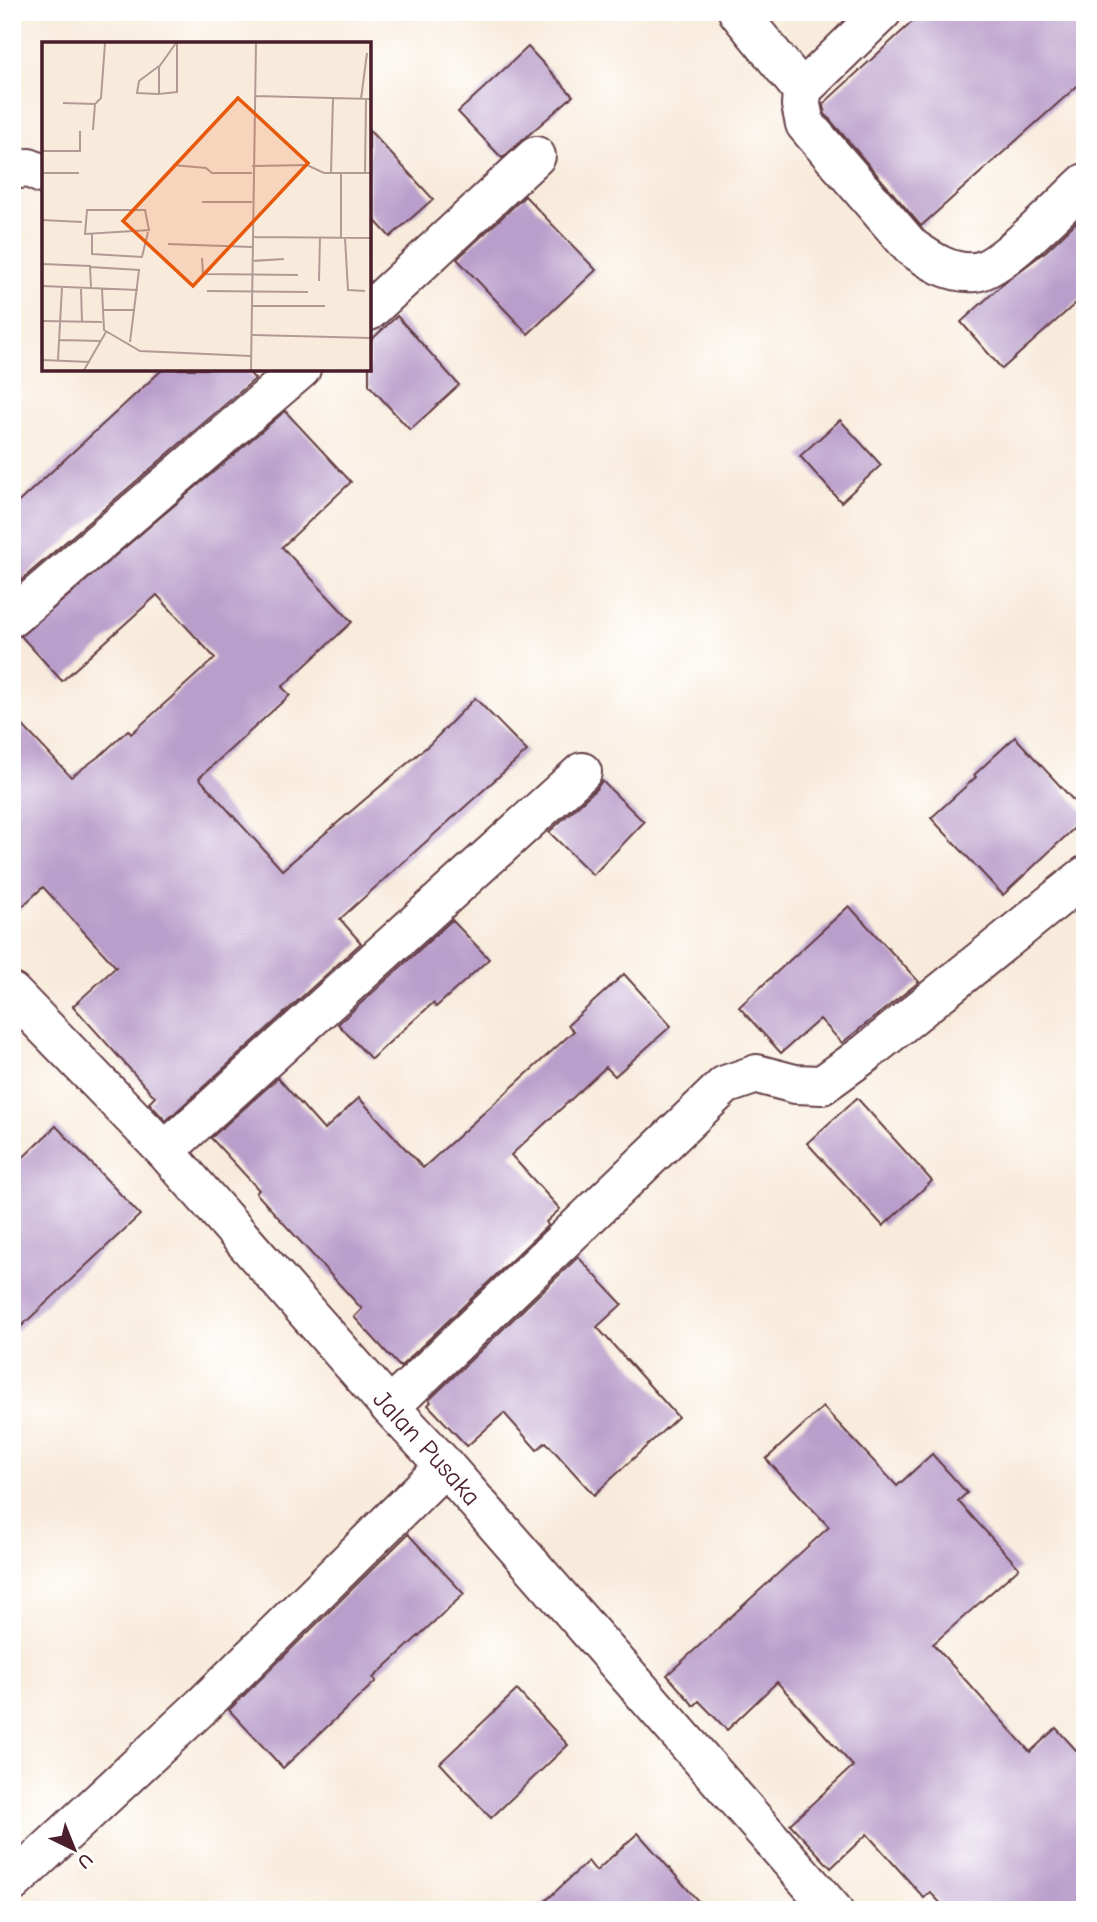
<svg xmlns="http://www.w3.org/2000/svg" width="1097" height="1922" font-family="'Comic Neue',sans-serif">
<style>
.building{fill:#b99dca}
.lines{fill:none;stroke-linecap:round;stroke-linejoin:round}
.minor-casing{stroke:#643e45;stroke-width:42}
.tertiary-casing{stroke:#643e45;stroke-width:42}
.minor{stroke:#fff;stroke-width:38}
.tertiary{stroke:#fff;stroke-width:38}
.labels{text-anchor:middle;stroke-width:6;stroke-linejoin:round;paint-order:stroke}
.street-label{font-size:26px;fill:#4a1f2b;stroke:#fff}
.inset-road{fill:none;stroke:#b29995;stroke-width:2}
.view{fill:#e8590c;fill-opacity:0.15;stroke:#e8590c;stroke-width:3.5}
.inset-edge{fill:none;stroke:#4a1f2b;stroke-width:3.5}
</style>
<rect width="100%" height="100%" fill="#fff"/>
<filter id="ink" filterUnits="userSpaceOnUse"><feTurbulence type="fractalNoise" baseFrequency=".0143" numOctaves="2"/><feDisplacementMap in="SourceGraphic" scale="14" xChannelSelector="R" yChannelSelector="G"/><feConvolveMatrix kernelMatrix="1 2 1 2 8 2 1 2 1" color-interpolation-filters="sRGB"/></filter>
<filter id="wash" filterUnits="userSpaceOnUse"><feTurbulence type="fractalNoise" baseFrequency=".00686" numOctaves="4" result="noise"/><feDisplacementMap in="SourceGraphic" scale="28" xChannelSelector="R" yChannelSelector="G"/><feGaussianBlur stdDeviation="1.57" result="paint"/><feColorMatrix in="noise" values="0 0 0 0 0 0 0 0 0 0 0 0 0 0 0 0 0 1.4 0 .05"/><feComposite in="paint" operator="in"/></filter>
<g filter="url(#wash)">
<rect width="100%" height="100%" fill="#f8ebdb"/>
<g id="blocks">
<g class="building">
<path d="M923 12H1085V79L921 226 825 114 823 104Z"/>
<path d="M528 47 573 96 502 158 458 112Z"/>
<path d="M369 130 433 199 390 237 369 214Z"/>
<path d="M525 196 596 270 528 334 457 259Z"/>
<path d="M1085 214V295L1002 369 961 322 1004 283 1046 251Z"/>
<path d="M397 316 459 385 410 430 369 385V342Z"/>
<path d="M163 369H246L255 379 12 588V508Z"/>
<path d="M285 411 351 482 282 547 352 622 282 687 290 695 199 778 282 870 430 744 475 698 527 751 340 919 361 943 166 1121 149 1103 155 1097 73 1006 116 967 43 887 12 916V714L71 777 102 754 128 730 131 734 215 658 157 595 62 681 21 636Z"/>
<path d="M840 420 881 465 841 502 800 456Z"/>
<path d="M1015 737 1085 813V818L1003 895 931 818 976 777 974 775Z"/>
<path d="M602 781 644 822 593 875 549 832 597 788Z"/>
<path d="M849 906 919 982 842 1043 820 1019 781 1053 739 1007Z"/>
<path d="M452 920 489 959 436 1007 433 1003 371 1059 338 1024Z"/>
<path d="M624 974 671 1026 615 1076 606 1067 511 1155 560 1209 546 1222 548 1225 400 1367 354 1317 362 1309 256 1193 259 1190 211 1138 278 1078 324 1130 359 1098 423 1168 574 1031 568 1025Z"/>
<path d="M857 1098 932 1181 883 1226 807 1143Z"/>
<path d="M56 1126 140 1215 12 1335V1168Z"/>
<path d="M578 1257 622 1304 597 1327 678 1417 594 1495 546 1442 537 1450 504 1413 467 1446 428 1405 431 1402 429 1400Z"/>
<path d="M823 1407 897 1486 932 1454 967 1493 958 1501 1019 1568 933 1644 1030 1752 1056 1728 1085 1760V1898L1072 1910H947L930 1892 924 1898 867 1834 831 1868 790 1824 853 1766 777 1682 727 1730 699 1701 694 1706 667 1675 829 1527 766 1459Z"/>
<path d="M408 1534 464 1594 373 1678 376 1681 283 1768 229 1710Z"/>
<path d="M517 1690 568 1745 491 1818 440 1763Z"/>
<path d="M638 1833 706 1910H536L588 1861 596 1871Z"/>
</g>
</g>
</g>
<g filter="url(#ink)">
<use href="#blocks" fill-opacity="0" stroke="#643e45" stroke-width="2"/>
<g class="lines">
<g class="minor-casing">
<g id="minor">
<path d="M738 12 802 90"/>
<path d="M882 12 802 90 801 105 805 124 911 247C931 261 950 274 975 272 1001 270 1063 203 1085 183"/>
<path d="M12 170 29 168 44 175"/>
<path d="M369 311 536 156"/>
<path d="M12 617 301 369"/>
<path d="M165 1151 582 772"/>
<path d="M390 1407 725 1085 757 1074 795 1084 822 1085 866 1053 1085 876"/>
<path d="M12 1883 204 1704 445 1466"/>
</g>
</g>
<g class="tertiary-casing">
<g id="tertiary">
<path id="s1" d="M12 993 165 1151 390 1407 445 1466 833 1910"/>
</g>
</g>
<use href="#minor" class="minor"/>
<use href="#tertiary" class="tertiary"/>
</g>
</g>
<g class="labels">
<g class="street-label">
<text dy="9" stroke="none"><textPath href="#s1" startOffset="616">Jalan Pusaka</textPath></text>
</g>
</g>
<g transform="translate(42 42)">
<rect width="329" height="329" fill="#f8ebdb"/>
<path class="inset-road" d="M134 1 117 25V52L135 50V1M117 24 97 39 95 51 117 52M213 54 329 57M319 57 325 11M21 61 53 62M51 88 53 62 59 56 63 1M0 109H38V89M131 123 164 126 170 131H210M210 124 265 123 282 131H329M0 131H37M289 131 291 56M323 131 324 57M160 160H210M45 168H103L107 188 43 192ZM0 178 40 180M50 192V212L100 215 106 190M210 195 329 196M299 196V131M303 196 306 248 323 249M126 202 210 205M160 216 161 232 256 233M210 219 242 217M0 222 48 224 49 246M48 225 97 228 88 300M277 239 278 195M0 244 96 248M39 246 40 280M60 247 62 288 98 309 209 314M165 249 266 250M209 264H283M60 268H93M0 279 60 280M210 293 329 296M18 298 59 299M0 318 48 320M16 318 20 245M42 328 64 290M209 328 214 1"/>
<path class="view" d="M196 56 266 121 151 244 81 179Z"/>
<rect width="329" height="329" class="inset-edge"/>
</g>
<rect width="1097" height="1922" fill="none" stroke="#fff" stroke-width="42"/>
<g transform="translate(74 1849) rotate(137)" stroke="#ffffff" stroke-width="5" paint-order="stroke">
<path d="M0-5L12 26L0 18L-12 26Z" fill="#4a1f2b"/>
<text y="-10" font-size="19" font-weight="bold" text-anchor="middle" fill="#4a1f2b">U</text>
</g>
</svg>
